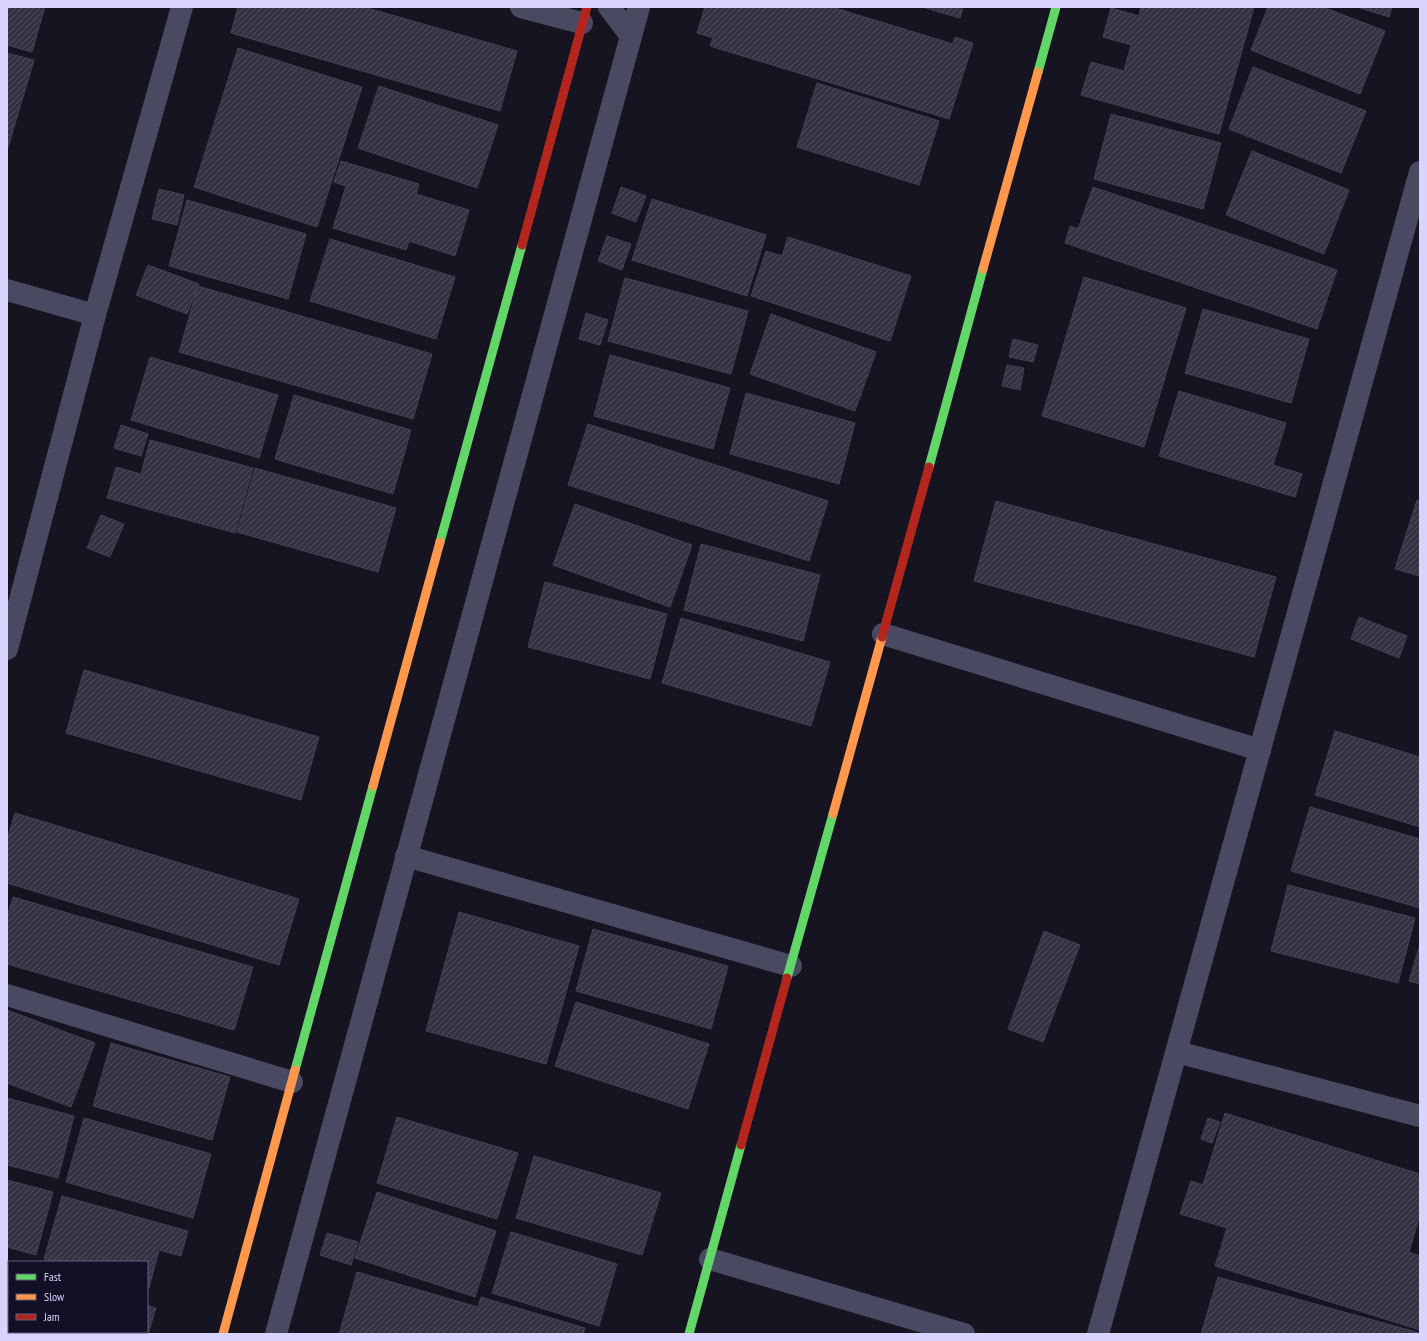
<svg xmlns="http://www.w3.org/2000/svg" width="1427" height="1341" font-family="'PT Sans Narrow',sans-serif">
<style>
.building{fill:url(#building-hatch);stroke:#433f54}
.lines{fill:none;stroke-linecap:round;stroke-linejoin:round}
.street{stroke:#4a4962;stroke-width:22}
.fast{stroke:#63d668;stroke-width:9}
.slow{stroke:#ff974d;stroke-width:9}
.jam{stroke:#b3261e;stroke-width:9}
</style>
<defs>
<pattern id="building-hatch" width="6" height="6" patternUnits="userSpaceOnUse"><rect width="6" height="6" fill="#343243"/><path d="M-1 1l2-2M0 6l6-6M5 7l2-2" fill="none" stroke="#514f5f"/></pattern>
</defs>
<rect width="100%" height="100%" fill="#161421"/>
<g class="building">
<path d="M7 7H45L32 52 7 45Z"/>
<path d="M238 7H364L517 51 500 111 231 33Z"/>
<path d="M705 7H832L953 44 955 37 973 43 949 119 710 46 713 38 697 33Z"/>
<path d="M922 7H963L960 18Z"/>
<path d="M1141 7H1254L1219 134 1081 95 1091 62 1124 71 1131 45 1103 37 1111 8 1139 16Z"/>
<path d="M1268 7H1323L1385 31 1360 94 1251 50Z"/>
<path d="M1357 7H1392L1389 17Z"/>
<path d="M238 48 362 87 317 227 194 187Z"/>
<path d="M7 53 34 60 7 151Z"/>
<path d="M1253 67 1366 111 1341 173 1229 129Z"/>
<path d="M817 83 939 121 919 185 797 147Z"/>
<path d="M379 86 498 125 477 188 358 148Z"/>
<path d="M1111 114 1221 143 1203 209 1094 179Z"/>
<path d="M1252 151 1349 190 1324 254 1226 215Z"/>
<path d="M341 161 419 184 416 194 469 210 455 256 409 241 406 250 333 228 346 186 334 182Z"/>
<path d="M621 187 646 196 636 222 612 213Z"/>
<path d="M1093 187 1337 270 1317 329 1065 243 1070 226 1078 229Z"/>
<path d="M159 189 184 195 177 225 152 219Z"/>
<path d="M652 199 766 235 747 296 632 260Z"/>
<path d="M187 200 306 234 288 299 169 266Z"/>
<path d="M607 236 631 244 622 270 598 261Z"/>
<path d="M788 237 911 276 890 341 751 296 766 251 782 256Z"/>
<path d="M330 239 455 277 436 339 310 301Z"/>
<path d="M148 265 199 284 187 314 136 295Z"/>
<path d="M1084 277 1186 308 1144 447 1042 416Z"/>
<path d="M625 278 748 311 731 374 608 341Z"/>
<path d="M198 286 432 354 413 419 179 352Z"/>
<path d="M1203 309 1309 339 1291 403 1185 373Z"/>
<path d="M586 313 608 320 600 345 579 339Z"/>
<path d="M771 314 876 352 855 411 750 374Z"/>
<path d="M1013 339 1038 345 1033 362 1009 357Z"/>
<path d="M610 355 730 388 713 449 594 416Z"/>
<path d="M150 357 278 395 259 458 131 420Z"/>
<path d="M1007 365 1024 368 1020 390 1002 386Z"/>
<path d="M1179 391 1286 423 1273 465 1302 474 1295 497 1159 456Z"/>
<path d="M746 393 855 423 839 484 730 454Z"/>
<path d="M294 395 411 430 393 494 275 459Z"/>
<path d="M588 424 828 501 809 561 568 485Z"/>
<path d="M121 425 148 434 141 456 114 448Z"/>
<path d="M150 440 253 468 235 533 107 498 116 467 141 474Z"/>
<path d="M255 468 396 508 378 572 237 532Z"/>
<path d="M1417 500 1420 501V576L1395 569Z"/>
<path d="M996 501 1276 577 1254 657 974 581Z"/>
<path d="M575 504 692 545 670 607 553 565Z"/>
<path d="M101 515 124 524 110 557 87 548Z"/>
<path d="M701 544 820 575 803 641 684 610Z"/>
<path d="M545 582 667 614 650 679 528 647Z"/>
<path d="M1359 617 1407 636 1399 658 1351 639Z"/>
<path d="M681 618 830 662 811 726 662 683Z"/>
<path d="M84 670 319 737 301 800 66 733Z"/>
<path d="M1335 731 1420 757V827L1315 795Z"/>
<path d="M1310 807 1420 839V908L1291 871Z"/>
<path d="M15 813 299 899 279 965 7 883V840Z"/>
<path d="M1288 885 1415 918 1398 983 1271 951Z"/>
<path d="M13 897 253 967 234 1030 7 964V917Z"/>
<path d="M459 912 579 946 546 1064 426 1031Z"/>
<path d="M593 929 728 966 711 1029 576 991Z"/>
<path d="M1044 931 1080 945 1043 1042 1008 1029Z"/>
<path d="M1420 944V984L1409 981Z"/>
<path d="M576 1002 709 1044 688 1109 555 1066Z"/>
<path d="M7 1010 95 1043 71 1107 7 1083Z"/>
<path d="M111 1043 230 1077 212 1140 93 1106Z"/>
<path d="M7 1098 74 1116 58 1178 7 1165Z"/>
<path d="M1225 1113 1420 1174V1215L1409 1252 1420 1256V1330L1215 1266 1227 1228 1180 1214 1191 1181 1203 1185Z"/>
<path d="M397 1117 518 1153 497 1219 377 1183Z"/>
<path d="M84 1118 211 1154 193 1218 66 1182Z"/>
<path d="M1208 1118 1220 1122 1212 1143 1201 1139Z"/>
<path d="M534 1156 661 1193 642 1255 516 1218Z"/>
<path d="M7 1180 53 1192 36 1255 7 1247Z"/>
<path d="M377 1192 496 1231 475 1297 355 1258Z"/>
<path d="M62 1196 188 1231 181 1256 159 1250 149 1288H147V1262H54L44 1259Z"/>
<path d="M511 1232 617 1264 599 1326 492 1293Z"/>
<path d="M327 1233 358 1242 351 1265 320 1255Z"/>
<path d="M7 1264 9 1265V1332H147V1305L156 1308 148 1334 7 1333Z"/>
<path d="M357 1272 478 1307 481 1297 585 1328 583 1334H339Z"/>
<path d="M1218 1277 1420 1333V1334H1201Z"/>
</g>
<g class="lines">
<g class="street">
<path d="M521 7 582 23"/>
<path d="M609 7 631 36"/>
<path d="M7 290 95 315"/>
<path d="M883 634 1260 750"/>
<path d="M7 649 95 315 182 7"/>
<path d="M406 856 791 966"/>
<path d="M7 995 292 1082"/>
<path d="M1177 1052 1420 1116"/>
<path d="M710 1259 964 1334"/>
<path d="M276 1334 639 7"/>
<path d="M1098 1334 1420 172"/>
</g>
<g class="fast">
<path d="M1038 72 1056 7"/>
<path d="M929 467 983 269"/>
<path d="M440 542 522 245"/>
<path d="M787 978 833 814"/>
<path d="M295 1070 373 786"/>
<path d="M689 1334 741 1145"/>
</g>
<g class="slow">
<path d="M983 269 1038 72"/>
<path d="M373 786 440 542"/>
<path d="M833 814 882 637"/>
<path d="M223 1334 295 1070"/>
</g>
<g class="jam">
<path d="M522 245 587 7"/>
<path d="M882 637 929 467"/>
<path d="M741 1145 787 978"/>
</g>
</g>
<rect width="1427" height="1341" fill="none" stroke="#d9d4ff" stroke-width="16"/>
<rect x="8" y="1261" width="140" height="72" fill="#130f26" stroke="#625e7d"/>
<rect x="16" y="1274" width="20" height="6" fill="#63d668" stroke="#625e7d"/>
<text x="44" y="1281" font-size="12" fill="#d9d4ff">Fast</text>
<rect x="16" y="1294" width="20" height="6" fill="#ff974d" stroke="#625e7d"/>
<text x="44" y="1301" font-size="12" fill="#d9d4ff">Slow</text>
<rect x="16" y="1314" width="20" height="6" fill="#b3261e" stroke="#625e7d"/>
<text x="44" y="1321" font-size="12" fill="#d9d4ff">Jam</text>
</svg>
